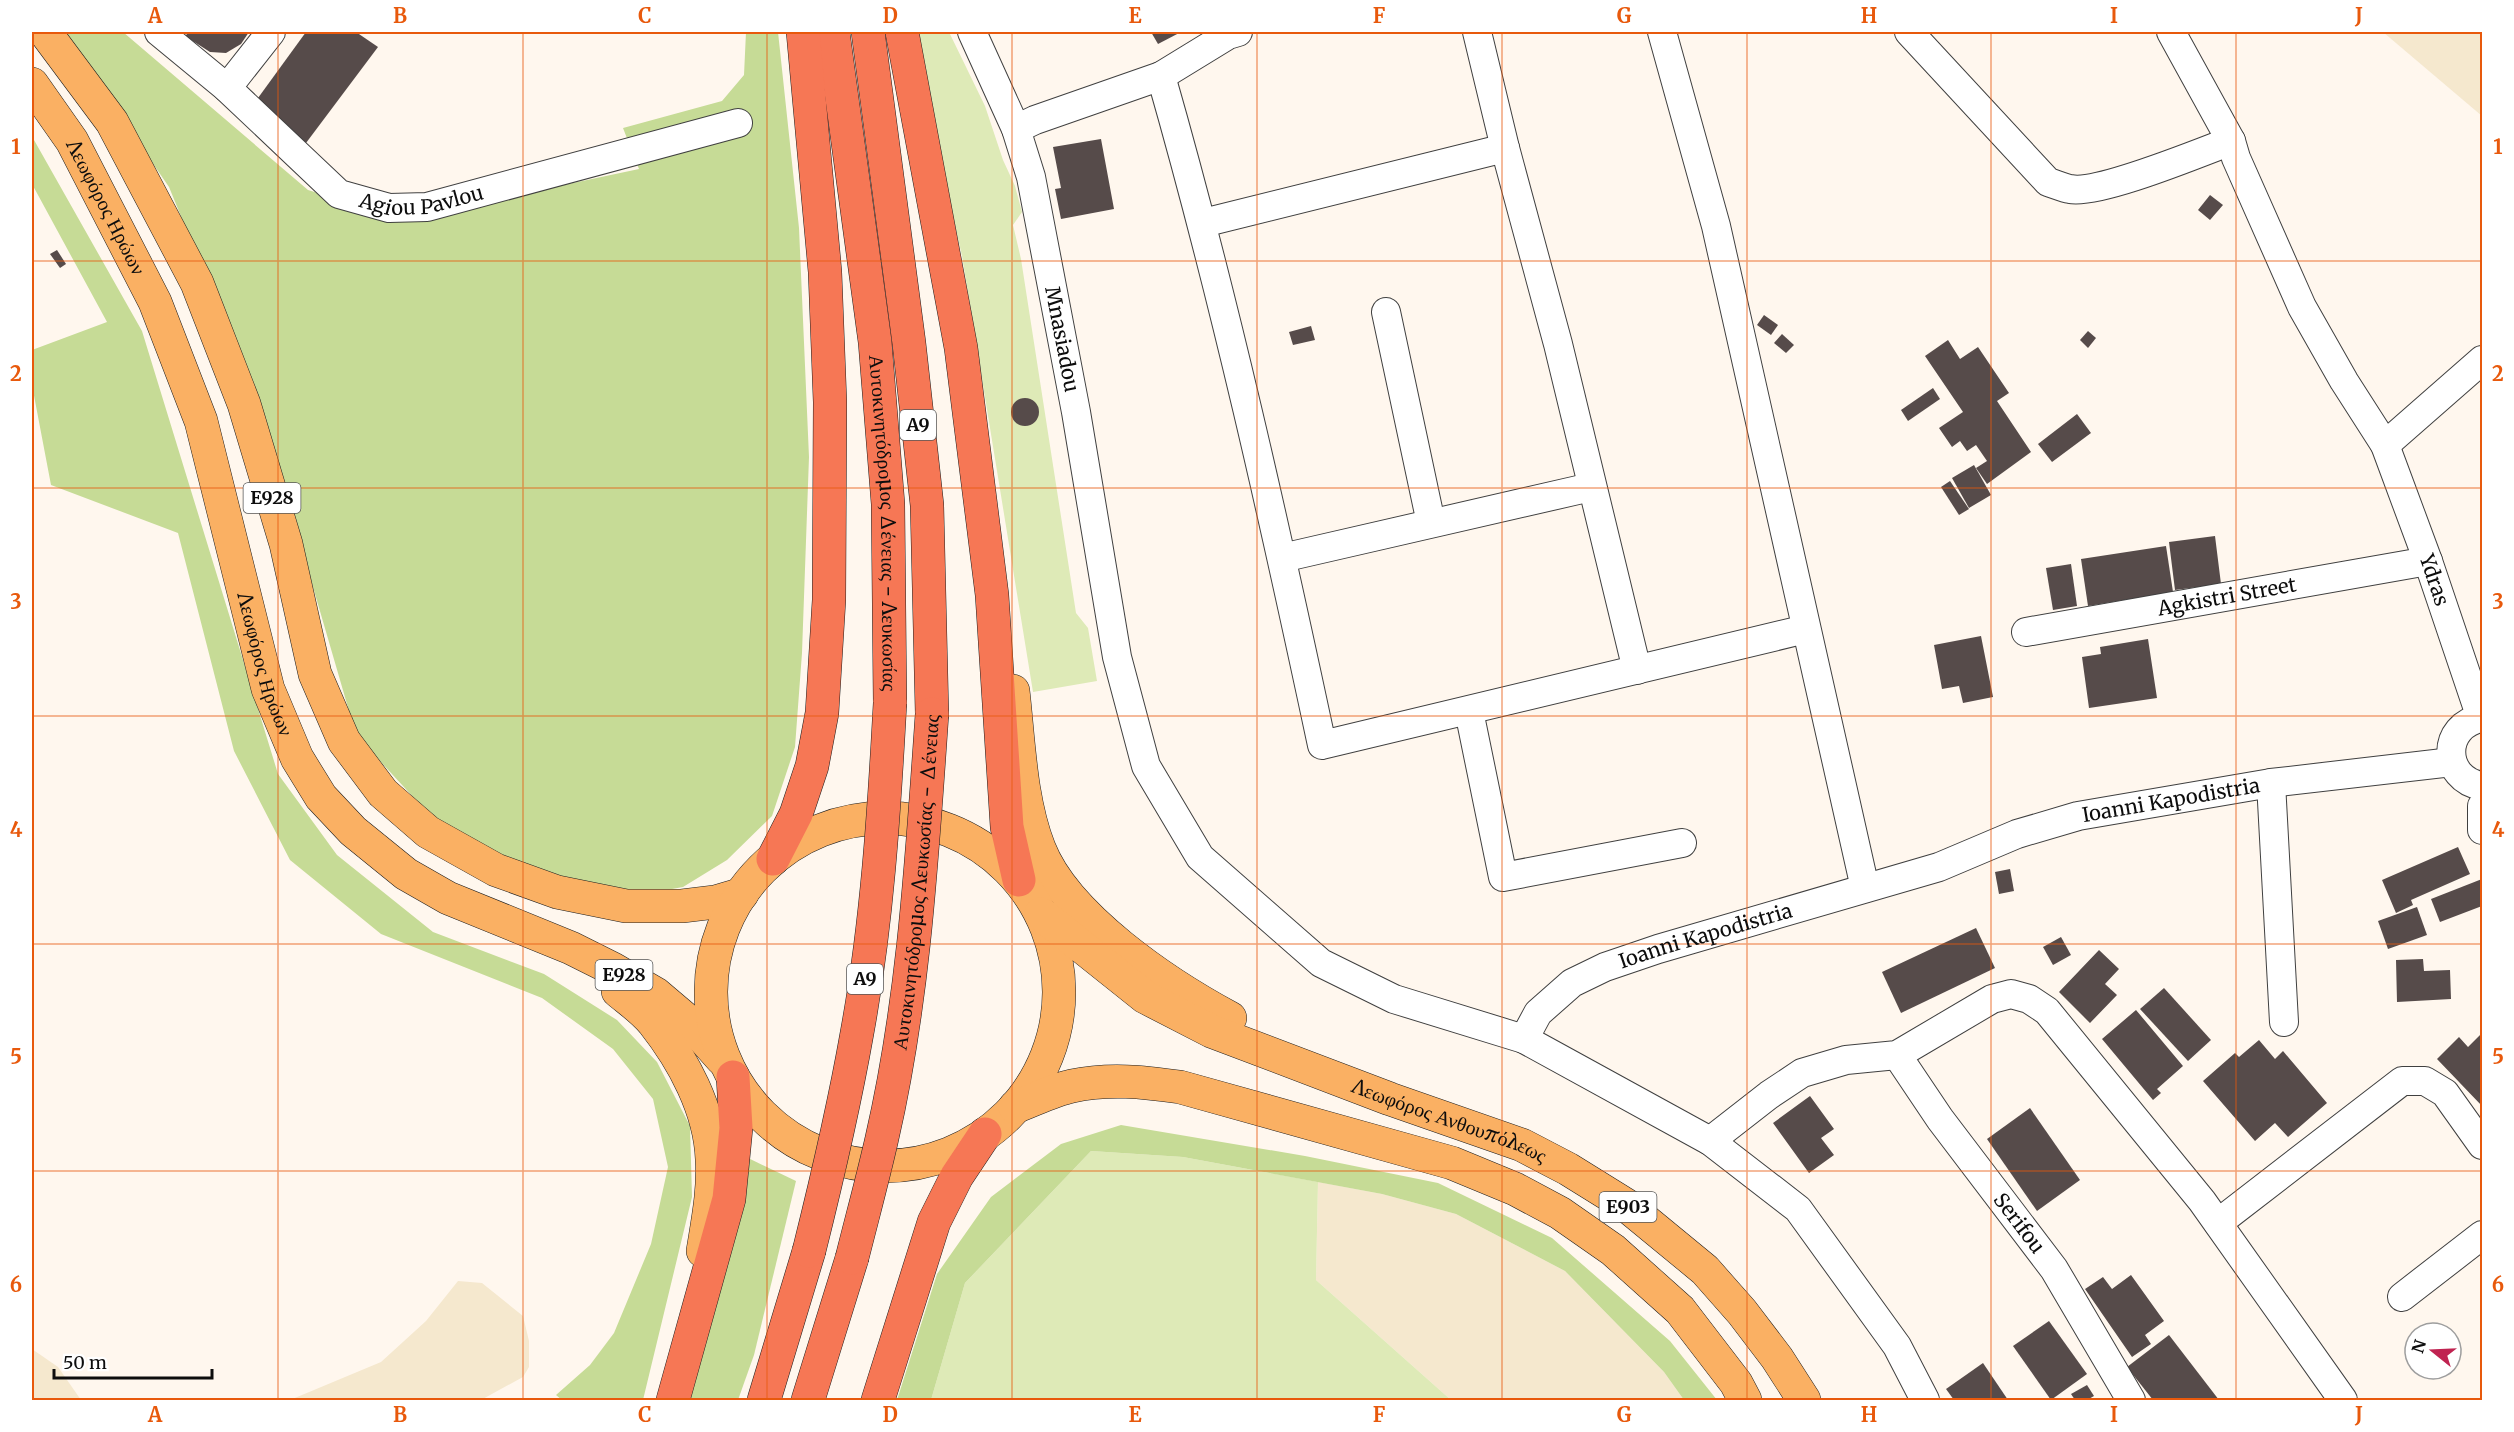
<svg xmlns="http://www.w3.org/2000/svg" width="2514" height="1432" font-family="Merriweather,serif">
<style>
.farmland{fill:#f5e8ce}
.green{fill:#deeab7}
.forest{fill:#c6db96}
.building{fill:#564b4a}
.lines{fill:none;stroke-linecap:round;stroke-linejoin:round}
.minor-casing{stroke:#404040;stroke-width:30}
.major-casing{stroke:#1e1e1e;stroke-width:34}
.highway-casing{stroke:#1e1e1e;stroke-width:34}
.minor{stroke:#fff;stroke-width:28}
.major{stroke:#fab063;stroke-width:33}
.highway{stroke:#f67755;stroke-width:33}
.highway-bridge-casing{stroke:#1e1e1e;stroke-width:34;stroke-linecap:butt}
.highway-bridge{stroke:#f67755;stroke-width:33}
.grid{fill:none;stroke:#e8590c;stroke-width:1.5;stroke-opacity:0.55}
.labels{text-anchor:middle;stroke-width:6;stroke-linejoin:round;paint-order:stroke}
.shield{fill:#fff;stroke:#565656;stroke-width:1.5}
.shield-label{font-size:18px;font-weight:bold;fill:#0d0d0d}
.street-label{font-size:20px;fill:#0d0d0d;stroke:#fff}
.neatline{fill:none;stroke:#e8590c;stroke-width:2}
.grid-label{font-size:20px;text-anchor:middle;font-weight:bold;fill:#e8590c}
</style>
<rect width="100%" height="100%" fill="#fff7ee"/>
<g class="farmland">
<path d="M2383 32H2482V116Z"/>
<path d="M1318 1182 1382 1194 1456 1214 1565 1271 1664 1372 1684 1400H1451L1316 1280Z"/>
<path d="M458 1281 482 1283 523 1316 529 1341V1367L523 1377 481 1400H290L381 1362 426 1321Z"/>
<path d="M32 1349 58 1367 81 1400H32Z"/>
</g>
<g class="green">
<path d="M911 32H949L985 106 1003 160 1015 186 1022 212 1013 225 1021 259 1076 613 1088 628 1097 681 1033 692 962 256Z"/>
<path d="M1091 1151 1183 1157 1318 1182 1316 1280 1451 1400H931L965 1283Z"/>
</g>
<g class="forest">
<path d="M57 32H123L308 190 402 219 639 169 623 128 722 101 744 75 746 32H778L799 228 809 457 802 653 795 747 772 816 727 860 683 887 634 896 536 872 450 837 356 735 265 422 169 187 92 75Z"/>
<path d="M34 140 142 331 278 774 337 855 433 932 544 974 617 1020 657 1062 690 1126 692 1197 643 1400H562L556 1395 590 1365 614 1333 651 1244 668 1167 653 1099 613 1049 542 998 381 934 290 860 234 751 178 533 51 485 32 385V350L107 322 32 184V143Z"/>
<path d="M1121 1125 1305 1156 1438 1183 1552 1238 1670 1341 1717 1400H1684L1664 1372 1565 1271 1456 1214 1382 1194 1183 1157 1091 1151 965 1283 931 1400H897L937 1274 991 1197 1061 1144Z"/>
<path d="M746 1157 796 1181 754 1355 738 1400H685Z"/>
</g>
<g class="building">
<path d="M189 32H249L241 44 226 53 210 52 185 36Z"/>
<path d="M306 32H356L378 47 306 143 253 105Z"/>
<path d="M1151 32H1181L1158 44Z"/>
<path d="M1101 139 1114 209 1061 219 1055 189 1061 188 1053 147Z"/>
<path d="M2210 195 2223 205 2210 220 2198 210Z"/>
<path d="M57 250 66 264 60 268 50 254Z"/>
<path d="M1764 315 1778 325 1771 335 1757 325Z"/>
<path d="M1311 326 1315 340 1293 345 1289 332Z"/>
<path d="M2088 331 2096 338 2088 348 2080 340Z"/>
<path d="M1782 334 1794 345 1786 353 1774 343Z"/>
<path d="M1948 340 1960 359 1978 347 2009 393 1997 401 2031 452 1987 484 1976 468 1987 461 1976 445 1967 451 1960 441 1952 447 1939 428 1963 412 1925 356Z"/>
<path d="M1933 388 1940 399 1908 421 1901 410Z"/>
<circle cx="1025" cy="412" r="14"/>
<path d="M2077 414 2091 433 2052 462 2038 444Z"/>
<path d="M1974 465 1991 495 1969 508 1952 478Z"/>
<path d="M1950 481 1969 509 1959 515 1941 487Z"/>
<path d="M2215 536 2221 584 2175 590 2169 542Z"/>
<path d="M2166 546 2173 592 2088 606 2081 559Z"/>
<path d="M2071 564 2077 606 2053 610 2046 568Z"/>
<path d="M1981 636 1993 697 1963 703 1959 686 1942 689 1934 645Z"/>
<path d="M2148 639 2157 698 2089 708 2082 657 2101 654 2100 647Z"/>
<path d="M2458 847 2470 874 2411 900 2413 905 2396 913 2382 880Z"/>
<path d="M2010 869 2014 891 1999 894 1995 872Z"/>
<path d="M2482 879V906L2440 922 2431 899Z"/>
<path d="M2417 907 2427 935 2388 949 2378 921Z"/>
<path d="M1976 928 1995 968 1901 1013 1882 972Z"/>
<path d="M2061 937 2071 955 2053 965 2043 947Z"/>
<path d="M2099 950 2119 969 2105 984 2117 995 2090 1023 2059 992Z"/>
<path d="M2423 959 2424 971 2450 970 2451 999 2397 1002 2396 960Z"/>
<path d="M2164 988 2211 1040 2188 1061 2140 1009Z"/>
<path d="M2136 1010 2183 1066 2157 1089 2161 1093 2153 1100 2102 1039Z"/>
<path d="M2482 1033V1106L2437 1059 2459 1037 2468 1047Z"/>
<path d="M2259 1040 2275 1059 2283 1051 2327 1103 2288 1137 2275 1123 2255 1141 2203 1081 2235 1053 2239 1057Z"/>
<path d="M1810 1096 1834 1129 1821 1138 1834 1155 1809 1173 1773 1123Z"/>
<path d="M2030 1108 2080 1180 2037 1211 1987 1139Z"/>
<path d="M2131 1275 2164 1321 2145 1335 2151 1344 2132 1357 2085 1289 2103 1277 2112 1289Z"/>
<path d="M2049 1321 2087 1374 2051 1400 2013 1346Z"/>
<path d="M2169 1335 2219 1400H2153L2127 1367Z"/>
<path d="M1983 1363 2008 1400H1954L1946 1389Z"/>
<path d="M2087 1385 2094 1396 2087 1400H2075L2071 1394Z"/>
</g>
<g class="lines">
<g class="minor-casing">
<g id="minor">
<path id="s1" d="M159 32 227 88 339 194 389 208 427 207 738 123"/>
<path id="s2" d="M972 32 1016 129 1031 177 1076 412 1117 657 1146 766 1200 857 1321 963 1394 999 1524 1039"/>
<path d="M1477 32 1505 148 1558 344 1637 670"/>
<path d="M1662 32 1716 226 1865 888"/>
<path d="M1909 32 2048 182C2055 184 2063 188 2070 189 2098 195 2199 153 2231 141"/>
<path id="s3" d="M2171 32 2231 141 2236 158 2302 307 2344 381 2385 445 2428 561 2481 718"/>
<path d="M1161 76C1224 296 1274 520 1322 745L1806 629"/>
<path d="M227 88 271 32"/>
<path d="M1016 129 1035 120 1161 76 1228 35 1238 32"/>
<path d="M1203 223 1505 148"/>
<path d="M1386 312 1431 523"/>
<path d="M2385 445 2482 360"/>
<path d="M1282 558 1591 487"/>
<path id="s4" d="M2026 632 2428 561"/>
<path d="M1469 711 1503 877 1682 843"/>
<path d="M2482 718C2441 725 2441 779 2482 786"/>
<path d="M2271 783 2284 1022"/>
<path d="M2482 806V830"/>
<path id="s5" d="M1897 1055 1940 1119 2054 1269 2131 1400"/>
<path d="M1710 1141 1769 1095 1802 1073 1846 1060 1897 1055 1992 999 2011 994 2029 999 2047 1011 2202 1201 2343 1400"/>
<path d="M2218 1223 2402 1081H2425L2445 1093 2482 1145"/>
<path d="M2402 1297 2482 1235"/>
<path id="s6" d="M1925 1400 1897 1346 1798 1209 1710 1141 1524 1039 1538 1013 1572 983 1605 967 1658 949 1939 867 2017 834 2078 816 2271 783 2452 762"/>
</g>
</g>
<g class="major-casing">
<g id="major">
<path d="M45 32 112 122 197 283 244 404 286 544 315 674 344 741 383 793 428 832 496 870 557 892 626 906H682L715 902 742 894"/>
<path id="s7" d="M32 84 72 141 155 302 201 421 268 689 297 758 321 797 353 831 406 874 448 898 571 948 613 969 656 994 689 1022 722 1059"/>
<path d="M1013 691C1019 743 1020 799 1039 848 1066 917 1167 984 1230 1018"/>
<circle cx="885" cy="992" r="174"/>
<path id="s8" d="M1041 914 1145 997 1211 1031 1390 1099 1522 1145 1568 1169 1626 1205 1705 1270 1742 1312 1777 1358 1804 1400"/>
<path d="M618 991C630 1001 643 1010 653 1022 683 1060 710 1109 712 1159 714 1190 708 1220 703 1251"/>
<path d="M1015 1107C1034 1100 1053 1090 1072 1086 1109 1078 1144 1082 1180 1087L1452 1163 1515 1189 1560 1213 1613 1250 1680 1310 1736 1383 1745 1400"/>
</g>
</g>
<g class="highway-casing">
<g id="highway">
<path id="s9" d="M833 32 875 342 888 504 890 703"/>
<path d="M868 32 909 343 927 505 932 714"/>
<path d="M902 32 961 348 992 595 1007 827 1019 880"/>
<path d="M773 859 796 814 812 766 822 713 829 600 830 402 825 272 803 32"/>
<path d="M673 1400 729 1199 736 1128 733 1077"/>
<path d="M764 1400 809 1251"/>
<path d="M808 1400 852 1258"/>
<path d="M878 1400 934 1222 957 1176 985 1134"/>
</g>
</g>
<use href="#minor" class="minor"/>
<use href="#major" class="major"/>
<use href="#highway" class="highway"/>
<g class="highway-bridge-casing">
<g id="highway-bridge">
<path d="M809 1251C827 1179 844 1107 857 1033 877 924 884 814 890 703"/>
<path id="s10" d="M852 1258C862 1218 873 1178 882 1138 914 999 922 856 932 714"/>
</g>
</g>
<use href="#highway-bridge" class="highway-bridge"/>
</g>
<path class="grid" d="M278 32V1400M523 32V1400M767 32V1400M1012 32V1400M1257 32V1400M1502 32V1400M1747 32V1400M1991 32V1400M2236 32V1400M32 261H2482M32 488H2482M32 716H2482M32 944H2482M32 1171H2482"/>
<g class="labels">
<g class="shield">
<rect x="900" y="410" width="36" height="30" rx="4.5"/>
<rect x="243.5" y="483" width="57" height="30" rx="4.5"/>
<rect x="595.5" y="960" width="57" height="30" rx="4.5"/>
<rect x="847" y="964" width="36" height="30" rx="4.5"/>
<rect x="1599.5" y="1192" width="57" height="30" rx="4.5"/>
</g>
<g class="shield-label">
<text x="918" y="431">A9</text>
<text x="272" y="504">E928</text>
<text x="624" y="981">E928</text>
<text x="865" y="985">A9</text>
<text x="1628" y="1213">E903</text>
</g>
<g class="street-label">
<text dy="7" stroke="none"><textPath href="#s1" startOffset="327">Agiou Pavlou</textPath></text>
<text dy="7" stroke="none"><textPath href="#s7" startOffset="144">Λεωφόρος Ηρώων</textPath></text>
<text dy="7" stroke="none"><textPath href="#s2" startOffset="322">Mnasiadou</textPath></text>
<text dy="7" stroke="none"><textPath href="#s9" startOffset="494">Αυτοκινητόδρομος Δένειας - Λευκωσίας</textPath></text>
<text dy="7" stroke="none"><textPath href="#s3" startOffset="610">Ydras</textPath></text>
<text dy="7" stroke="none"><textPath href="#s4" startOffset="204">Agkistri Street</textPath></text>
<text dy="7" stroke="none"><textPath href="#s7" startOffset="630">Λεωφόρος Ηρώων</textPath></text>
<text dy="7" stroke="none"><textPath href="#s6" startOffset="1256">Ioanni Kapodistria</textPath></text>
<text dy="7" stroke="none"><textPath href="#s10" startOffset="382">Αυτοκινητόδρομος Λευκωσίας - Δένειας</textPath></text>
<text dy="7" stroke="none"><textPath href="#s6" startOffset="770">Ioanni Kapodistria</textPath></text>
<text dy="7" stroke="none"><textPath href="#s8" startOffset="462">Λεωφόρος Ανθουπόλεως</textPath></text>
<text dy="7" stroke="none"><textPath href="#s5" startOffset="208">Serifou</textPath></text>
</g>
</g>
<rect width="2514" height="1432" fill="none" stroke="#ffffff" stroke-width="66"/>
<g transform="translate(2433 1351) rotate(288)"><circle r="28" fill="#ffffff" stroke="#9e9e9e" stroke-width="1.5"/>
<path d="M0-4.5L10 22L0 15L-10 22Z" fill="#c02351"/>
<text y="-9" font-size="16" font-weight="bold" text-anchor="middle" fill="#0d0d0d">N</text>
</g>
<path d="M54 1369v9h158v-9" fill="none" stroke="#0d0d0d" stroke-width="3"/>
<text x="63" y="1369" font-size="18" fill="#0d0d0d" stroke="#ffffff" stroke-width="4.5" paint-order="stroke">50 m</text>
<rect x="33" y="33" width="2448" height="1366" class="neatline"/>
<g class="grid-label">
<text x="155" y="23">A</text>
<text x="400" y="23">B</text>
<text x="645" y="23">C</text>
<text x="890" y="23">D</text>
<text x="1135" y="23">E</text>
<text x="1379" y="23">F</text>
<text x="1624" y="23">G</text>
<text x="1869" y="23">H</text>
<text x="2114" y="23">I</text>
<text x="2359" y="23">J</text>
<text x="16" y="154">1</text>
<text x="2498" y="154">1</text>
<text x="16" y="381">2</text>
<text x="2498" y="381">2</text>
<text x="16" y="609">3</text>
<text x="2498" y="609">3</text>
<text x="16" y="837">4</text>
<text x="2498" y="837">4</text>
<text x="16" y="1064">5</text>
<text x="2498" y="1064">5</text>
<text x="16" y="1292">6</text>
<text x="2498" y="1292">6</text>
<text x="155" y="1422">A</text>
<text x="400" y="1422">B</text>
<text x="645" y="1422">C</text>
<text x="890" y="1422">D</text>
<text x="1135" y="1422">E</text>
<text x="1379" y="1422">F</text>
<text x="1624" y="1422">G</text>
<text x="1869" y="1422">H</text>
<text x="2114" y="1422">I</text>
<text x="2359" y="1422">J</text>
</g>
</svg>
